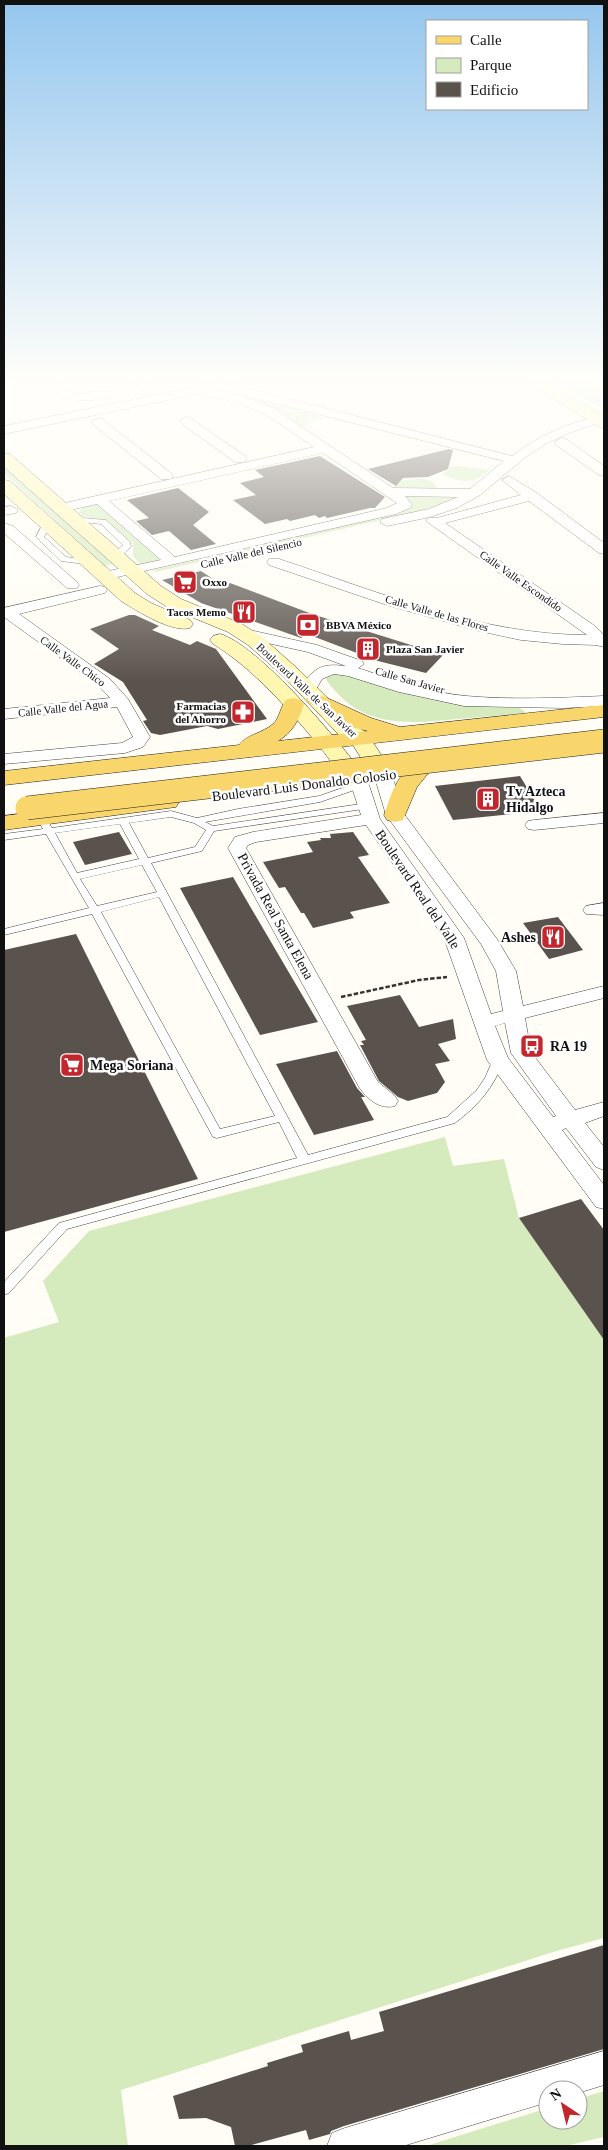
<svg xmlns="http://www.w3.org/2000/svg" width="608" height="2150" font-family="Georgia,serif">
<style>
.green{fill:#d5ebbd}
.lines{fill:none;stroke-linecap:round;stroke-linejoin:round}
.river{fill:#b9e0f7;fill-rule:evenodd}
.building{fill:#5a524d}
.lane-casing{stroke:#444;stroke-width:1}
.street-casing{stroke:#444;stroke-width:1}
.secondary-casing{stroke:#333;stroke-width:1}
.primary-casing{stroke:#222;stroke-width:1}
.path{stroke:#333;stroke-width:2.5;stroke-dasharray:4.5 2;stroke-linecap:butt}
.lane{fill:#fff;fill-rule:evenodd}
.street{fill:#fff;fill-rule:evenodd}
.secondary{fill:#fff6b0;fill-rule:evenodd}
.primary{fill:#f9d66b;fill-rule:evenodd}
.primary-bridge-casing{stroke:#222;stroke-width:24;stroke-linecap:butt}
.primary-bridge{stroke:#f9d66b;stroke-width:23}
.labels{text-anchor:middle;stroke-width:5;stroke-linejoin:round;paint-order:stroke}
.far-street-label{font-size:11px;fill:#111;stroke:#fff}
.far-poi-label{font-size:11px;font-weight:bold;fill:#111;stroke:#fff;text-anchor:start}
.street-label{font-size:14px;fill:#111;stroke:#fff}
.poi-label{font-size:14px;font-weight:bold;fill:#111;stroke:#fff;text-anchor:start}
</style>
<rect width="100%" height="100%" fill="#fffdf5"/>
<g class="green">
<path d="M223 391 326 418 307 423 302 427 280 413 221 393Z"/>
<path d="M4 466 113 564 105 566 4 473Z"/>
<path d="M457 466 490 470C471 484 464 484 442 474L451 467Z"/>
<path d="M423 478 434 483 436 486 435 490 394 487 398 481Z"/>
<path d="M403 496H458L447 502 417 512 155 572 153 570 401 513 410 508 412 503Z"/>
<path d="M98 504 160 559 158 561 140 564 133 556V543L105 520 85 517 79 512 83 507Z"/>
<path d="M341 672 461 703 520 708 526 713C503 715 480 717 457 719 415 723 371 728 339 695 334 689 328 684 325 677L328 673Z"/>
<path d="M445 1137 453 1166 504 1159 519 1218 604 1340V1938L553 1952 121 2090 128 2146H4V1338L59 1322 43 1281 89 1231Z"/>
<path d="M604 2091V2137L565 2146H426L548 2108V2120H578V2099Z"/>
</g>
<g class="lines">
<path class="river" d="M556 381H580L604 394V408L597 406 559 385Z"/>
</g>
<g class="building">
<path d="M449 449 453 450 448 469 428 477 403 478 396 486 368 469Z"/>
<path d="M320 456 385 497 375 508H370L327 518 325 516 319 518 315 515 290 521 287 519 265 524 233 500 256 495 240 483 264 477 255 470Z"/>
<path d="M178 488 209 512 193 525 216 544 191 550 169 531 152 535 136 521 149 518 127 500Z"/>
<path d="M201 571 225 587 230 583 312 614 443 655 426 673 378 661 307 634 301 638 201 603 162 580Z"/>
<path d="M129 615H135L159 626 152 630 190 645 197 641 216 649 267 719 218 729 207 726 160 735 151 733 143 721 147 720 123 682 94 664 119 649 90 629Z"/>
<path d="M520 776 541 811 453 820 435 786Z"/>
<path d="M119 832 132 854 85 865 73 842Z"/>
<path d="M353 832 369 855 358 857 390 903 350 912 354 918 313 928 304 913H301L285 887 279 888 263 862 313 852 307 842 321 840 320 838H331L330 834Z"/>
<path d="M233 877 251 908 318 1022 260 1035 180 888Z"/>
<path d="M558 917 583 950 549 959 523 923Z"/>
<path d="M76 934 198 1179 4 1232V950Z"/>
<path d="M400 995 419 1027 453 1019 456 1039 438 1044 450 1061 435 1064 445 1082 437 1093 408 1101 398 1097 379 1081 360 1045H364L361 1041 366 1040 347 1006Z"/>
<path d="M337 1051 357 1088 365 1097H361L374 1120 314 1135 276 1064Z"/>
<path d="M581 1199 604 1230V1340L519 1218Z"/>
<path d="M604 1945V2049L344 2126 331 2131 330 2134 309 2140 306 2130 248 2146H235L231 2127 206 2118 179 2119 173 2096 268 2066 267 2063 303 2052 301 2045 349 2031 351 2040 384 2031 379 2012Z"/>
</g>
<g class="lines">
<g class="lane-casing">
<g id="lane">
<path d="M70 517 106 520 130 542 131 547 119 558H113V554L123 545 101 524 73 521H70Z"/>
<path d="M44 522 51 524 44 537 66 557 93 561V565L61 561 36 537Z"/>
<path d="M360 782 365 785 363 787 320 802 205 822 213 826 367 803 372 806 370 808 214 831 202 851 151 863 308 1155 447 1117 476 1091 485 1078 494 1057H502L504 1060C494 1087 478 1106 455 1123L67 1229 9 1293 4 1295V1282L59 1223 297 1158 279 1122 217 1138 213 1137 92 914 4 935V929L89 908 46 834 4 840V834L43 829 38 820 43 817 46 818 52 828 171 811 197 818 238 809 319 796ZM171 817 194 823 206 830 195 847 148 858 129 823ZM120 824 139 859 77 873 55 833ZM142 865 157 892 97 906 80 879ZM159 897 275 1116 220 1129 101 912Z"/>
</g>
</g>
<g class="street-casing">
<g id="street">
<path d="M41 381C61 379 61 392 77 394 88 395 105 386 112 394L110 397C85 403 59 403 41 381Z"/>
<path d="M129 381H142L156 391 150 395Z"/>
<path d="M216 381H233L231 384 212 389 239 395 273 408 393 488 470 489 504 461 246 396 244 393 250 389 512 456C538 436 567 423 599 416L603 417 604 421 569 433 547 443 527 456 480 495 457 508 430 517 387 526 380 522 382 519 429 509 458 497 405 496 412 505 410 508 396 514 104 580 99 579 97 576 99 573 161 560 97 504 61 512 54 508 56 505 314 447 265 414 232 401 197 394 4 434V426L195 387ZM323 453 397 503 387 508 175 557 109 501Z"/>
<path d="M186 417 190 418 245 456 247 459 245 462H235L182 424 180 421Z"/>
<path d="M98 418 102 419 171 473 173 476 171 479H161L94 425 92 422Z"/>
<path d="M561 438 566 439 604 466V476L599 475 556 445 555 442Z"/>
<path d="M509 476 537 493 604 543V554L599 553 529 501 445 523 595 626 604 635V647L596 645 563 644 521 640 479 631 390 606 269 565 267 562 269 559H279C379 592 480 635 587 635L426 521 428 518H437L521 495 502 480Z"/>
<path d="M11 506 18 510 16 513 4 515V507Z"/>
<path d="M4 523 13 526 77 582 79 585 77 588H67L4 533Z"/>
<path d="M100 586 105 587 107 590 105 593 19 614 110 679 128 699 150 737 143 747 125 753 4 764V754L122 743 133 737 117 707 4 719V709L110 698 98 685 4 617V608Z"/>
<path d="M245 629 317 645 362 661 364 664 358 668C391 679 431 693 466 696 511 700 558 698 604 696V706L564 708 464 706 399 692 348 676 334 674 322 679 314 693H302L300 690C313 668 320 663 346 666L308 652 240 637 237 634 240 631Z"/>
<path d="M383 770 389 771 392 775 404 814 497 939 516 971 523 1006 604 986V998L525 1018 531 1052 575 1110 604 1102V1116L585 1123 604 1147V1170L596 1167 566 1128 562 1130 604 1185V1209L596 1207 487 1060 444 938 366 825 256 842 248 845 246 848 378 1082 395 1096 398 1101 395 1106C380 1110 367 1099 359 1087L228 848 235 837 253 832 361 815 351 785 346 778 349 774 355 773 361 774 369 785 380 819 464 938 491 1014 503 1011 496 971 481 944 386 815 374 775 377 771ZM505 1023 511 1053 556 1116 553 1117 508 1058 495 1026Z"/>
<path d="M604 813V823L534 830 528 829 525 825 528 821 534 820Z"/>
<path d="M604 903V915L586 914 583 910 586 906Z"/>
<path d="M604 2051V2085L578 2093V2090H548V2102L403 2146H327L332 2133 345 2128Z"/>
</g>
</g>
<g class="secondary-casing">
<g id="secondary">
<path d="M527 381H544L604 416V428L598 426 529 384Z"/>
<path d="M584 381 604 382V393L586 384Z"/>
<path d="M4 453 10 454 161 586 181 599 242 624 262 637 298 669 356 726 367 733 394 775 391 780 383 782 375 780 351 742 340 736 284 677 248 645 228 632 167 607 147 594 4 467Z"/>
<path d="M4 480 10 481 135 593 151 603 190 620 193 624 190 628C172 633 137 611 121 601L4 494Z"/>
<path d="M220 634C258 644 342 744 366 778L363 783C358 784 353 786 348 783 343 780 326 754 320 747 290 711 253 668 213 644L210 640 213 636Z"/>
</g>
</g>
<g class="primary-casing">
<g id="primary">
<path d="M316 693 371 718 400 727 604 705V717L4 785V771L239 745C246 735 263 733 273 724 280 718 280 707 286 700L293 698 300 700 304 704C299 720 292 733 278 741L368 731 355 728 309 703 306 699 309 695Z"/>
<path d="M419 764 427 766 430 771 417 787 403 820 395 822 387 820 384 815C391 796 397 770 419 764Z"/>
<path d="M168 795 176 797 179 802 176 807 4 830V816Z"/>
</g>
</g>
<path class="path" d="M341 997 419 980 447 977"/>
<use href="#lane" class="lane"/>
<use href="#street" class="street"/>
<use href="#secondary" class="secondary"/>
<use href="#primary" class="primary"/>
<g class="primary-bridge-casing">
<path id="primary-bridge" d="M27 808 604 741"/>
</g>
<use href="#primary-bridge" class="primary-bridge"/>
</g>
<linearGradient id="sky" x2="0" y2="1"><stop stop-color="#95c6ee"/><stop offset="0.56" stop-color="#fffefa"/><stop offset="1" stop-color="#fffefa" stop-opacity="0"/></linearGradient>
<rect width="608" height="682" fill="url(#sky)"/>
<defs>
<g id="supermarket-square" transform="scale(1.25)"><rect x="-9" y="-9" width="18" height="18" rx="4" fill="#c4262e" stroke="#fff"/><path d="M-6-5.5h2.5l.6 2H6L4.5 2H-2.5L-4.4-4H-6ZM-1.5 3.2a1.3 1.3 0 1 0 .1 0ZM3 3.2a1.3 1.3 0 1 0 .1 0Z" fill="#fff"/></g>
<g id="restaurant-square" transform="scale(1.25)"><rect x="-9" y="-9" width="18" height="18" rx="4" fill="#c4262e" stroke="#fff"/><path d="M-5-6h1v4h1v-4h1v4h1v-4h1v5L-1.5 .5V6h-2V.5L-5-1ZM5-6V6H3V1.5H1.5Q1.5-4 5-6Z" fill="#fff"/></g>
<g id="bank-square" transform="scale(1.25)"><rect x="-9" y="-9" width="18" height="18" rx="4" fill="#c4262e" stroke="#fff"/><path d="M-6-4H6V4H-6ZM0-2.3a2.3 2.3 0 1 0 0 4.6a2.3 2.3 0 1 0 0-4.6Z" fill="#fff"/></g>
<g id="building-square" transform="scale(1.25)"><rect x="-9" y="-9" width="18" height="18" rx="4" fill="#c4262e" stroke="#fff"/><path d="M-4-6H4V6H1V3H-1V6H-4ZM-2.5-4.3h1.7v1.8h-1.7ZM.8-4.3h1.7v1.8H.8ZM-2.5-1h1.7V.8h-1.7ZM.8-1h1.7V.8H.8Z" fill="#fff"/></g>
<g id="pharmacy-square" transform="scale(1.25)"><rect x="-9" y="-9" width="18" height="18" rx="4" fill="#c4262e" stroke="#fff"/><path d="M-2-6h4v4h4v4h-4v4h-4v-4h-4v-4h4Z" fill="#fff"/></g>
<g id="bus-square" transform="scale(1.25)"><rect x="-9" y="-9" width="18" height="18" rx="4" fill="#c4262e" stroke="#fff"/><path d="M-5-6H5V4H4V6H2V4H-2V6H-4V4H-5ZM-3.5-4V0h7V-4ZM-3.5 1.2v1.5H-2V1.2ZM2 1.2v1.5H3.5V1.2Z" fill="#fff"/></g>
</defs>
<g fill-rule="evenodd">
<use href="#supermarket-square" x="185" y="582"/>
<use href="#restaurant-square" x="244" y="612"/>
<use href="#bank-square" x="308" y="625"/>
<use href="#building-square" x="368" y="649"/>
<use href="#pharmacy-square" x="243" y="712"/>
<use href="#building-square" x="488" y="799"/>
<use href="#restaurant-square" x="553" y="937"/>
<use href="#bus-square" x="532" y="1046"/>
<use href="#supermarket-square" x="72" y="1065"/>
</g>
<g class="labels">
<g class="far-street-label">
<text transform="translate(251 553) rotate(-13)" y="4">Calle Valle del Silencio</text>
<text transform="translate(521 581) rotate(35)" y="4">Calle Valle Escondido</text>
<text transform="translate(437 613) rotate(16)" y="4">Calle Valle de las Flores</text>
<text transform="translate(73 661) rotate(36)" y="4">Calle Valle Chico</text>
<text transform="translate(410 680) rotate(16)" y="4">Calle San Javier</text>
<text transform="translate(307 690) rotate(43)" y="4">Boulevard Valle de San Javier</text>
<text transform="translate(63 708) rotate(-6)" y="4">Calle Valle del Agua</text>
</g>
<g class="far-poi-label">
<text x="202" y="586">Oxxo</text>
<text x="226" y="616" text-anchor="end">Tacos Memo</text>
<text x="326" y="629">BBVA México</text>
<text x="386" y="653">Plaza San Javier</text>
<text x="226" y="710" text-anchor="end">Farmacias<tspan x="226" dy="13">del Ahorro</tspan></text>
</g>
<g class="street-label">
<text transform="translate(304 785) rotate(-7)" y="5">Boulevard Luis Donaldo Colosio</text>
<text transform="translate(418 889) rotate(56)" y="5">Boulevard Real del Valle</text>
<text transform="translate(276 916) rotate(61)" y="5">Privada Real Santa Elena</text>
</g>
<g class="poi-label">
<text x="506" y="796">Tv Azteca<tspan x="506" dy="16">Hidalgo</tspan></text>
<text x="536" y="942" text-anchor="end">Ashes</text>
<text x="550" y="1051">RA 19</text>
<text x="90" y="1070">Mega Soriana</text>
</g>
</g>
<rect width="608" height="2150" fill="none" stroke="#111111" stroke-width="10"/>
<rect x="426" y="20" width="162" height="90" fill="#ffffff" stroke="#a0a0a0"/>
<rect x="436" y="36" width="25" height="8" fill="#f9d66b" stroke="#a0a0a0"/>
<text x="470" y="45" font-size="15" fill="#111111">Calle</text>
<rect x="436" y="58" width="25" height="15" fill="#d5ebbd" stroke="#a0a0a0"/>
<text x="470" y="70" font-size="15" fill="#111111">Parque</text>
<rect x="436" y="82" width="25" height="15" fill="#5a524d" stroke="#a0a0a0"/>
<text x="470" y="95" font-size="15" fill="#111111">Edificio</text>
<g transform="translate(563 2105) rotate(325)"><circle r="24" fill="#ffffff" stroke="#a0a0a0"/>
<path d="M0-4L9 19L0 12L-9 19Z" fill="#c4262e"/>
<text y="-8" font-size="14" font-weight="bold" text-anchor="middle" fill="#111111">N</text>
</g>
</svg>
